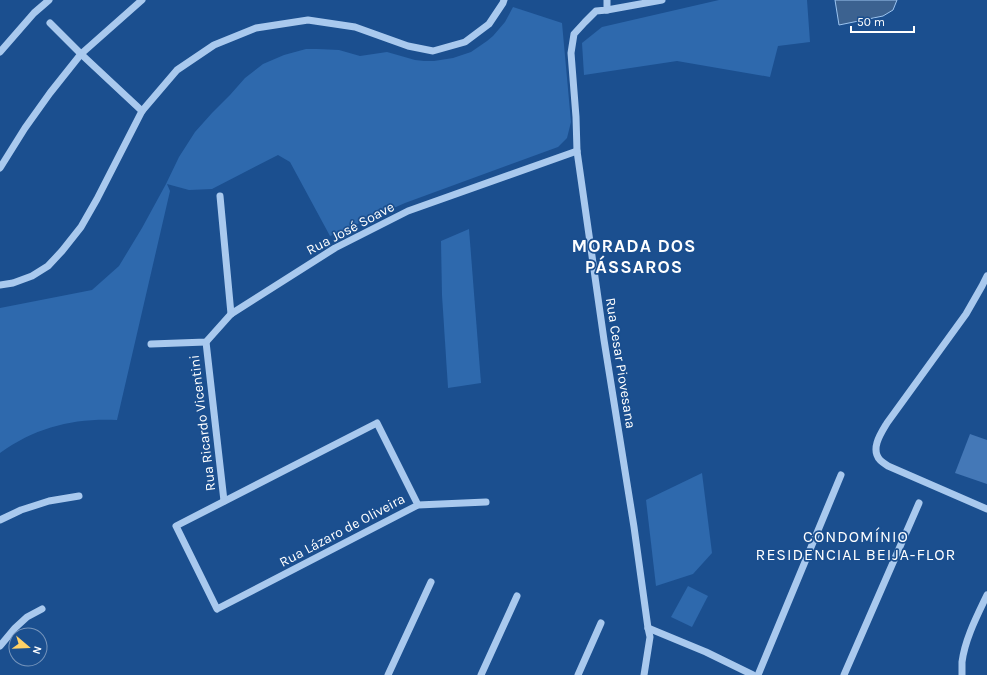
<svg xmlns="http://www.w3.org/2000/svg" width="987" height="675" font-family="Karla,sans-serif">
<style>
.green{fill:#2e69ad}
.water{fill:#3c6290;stroke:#9cc4f0}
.building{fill:#4478b7}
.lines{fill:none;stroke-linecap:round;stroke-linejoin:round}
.minor{stroke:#a9c9ee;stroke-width:7}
.labels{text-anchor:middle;stroke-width:3.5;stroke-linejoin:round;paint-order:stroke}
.street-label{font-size:14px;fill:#fff;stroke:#1b4f8f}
.quarter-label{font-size:16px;letter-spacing:1px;fill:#fff;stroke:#1b4f8f}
.district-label{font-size:18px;font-weight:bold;letter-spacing:1px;fill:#fff;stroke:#1b4f8f}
</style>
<rect width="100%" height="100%" fill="#1b4f8f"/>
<g class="green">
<path d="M719 0H807L810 42 778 46 770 77 677 61 584 75 582 43 602 27Z"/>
<path d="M513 7 562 23 571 122 567 138 558 147 405 203 330 236 290 162 278 155 212 189 189 190 167 184 170 191 117 420C74 418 36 427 0 453V308L92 290 119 266 142 228 166 184 179 157 195 132 212 113 230 95 245 78 263 64 284 55 306 49H317L339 50 360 56 387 52 415 60 424 61H434L453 58 471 52 487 41 493 36 505 22Z"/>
<path d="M469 229 481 383 448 388 442 295 441 241Z"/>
<path d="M702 473 712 553 693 574 656 586 646 500Z"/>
<path d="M688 586 708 596 692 627 671 617Z"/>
</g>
<path class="water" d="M835 0H897L893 10 883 16 839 25Z"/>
<path class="building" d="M970 434 987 440V484L955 473Z"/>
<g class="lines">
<g class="minor">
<path d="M607 0V10L596 11 585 22 574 34 571 53 576 117 577 151 604 340 634 527 648 628 650 637 644 675"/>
<path d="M607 10 662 0"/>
<path d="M50 23 81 54 142 111"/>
<path d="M0 52 34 13 49 0"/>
<path d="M0 168 25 128 50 93 81 54 142 0"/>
<path d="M220 196 231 314"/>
<path d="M987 276 982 286 966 314 887 423C881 433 870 449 880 460 882 462 885 464 888 466L987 509"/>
<path d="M0 285 13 283 32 276 48 266 62 251 81 227 97 199 142 111 177 70 214 45 256 28 308 20 355 27 408 46 433 51 465 42 489 24 503 3 504 0"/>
<path d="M206 342 224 501"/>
<path d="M151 344 206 342 231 314 335 248 408 211 577 151"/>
<path d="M418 505 377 423 176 526 217 609 418 505 486 502"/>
<path d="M0 520 21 510 49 501 79 496"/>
<path d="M648 628 706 652 753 675"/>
<path d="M0 646 15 628 27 617 42 609"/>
<path d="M388 675 431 582"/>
<path d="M481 675 517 596"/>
<path d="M578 675 601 623"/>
<path d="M758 675 841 475"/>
<path d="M844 675 919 503"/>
<path d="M962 675C962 671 962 666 962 662 965 639 977 616 987 595"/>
</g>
</g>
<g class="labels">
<g class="street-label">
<text transform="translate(350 228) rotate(-28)" y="5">Rua José Soave</text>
<text transform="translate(621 363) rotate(81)" y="5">Rua Cesar Piovesana</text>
<text transform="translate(202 423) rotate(-97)" y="5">Rua Ricardo Vicentini</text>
<text transform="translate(342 530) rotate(-28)" y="5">Rua Lázaro de Oliveira</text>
</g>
<g class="quarter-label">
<text x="856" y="542">CONDOMÍNIO<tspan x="856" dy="18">RESIDENCIAL BEIJA-FLOR</tspan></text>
</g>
<g class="district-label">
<text x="634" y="252">MORADA DOS<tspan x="634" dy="21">PÁSSAROS</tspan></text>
</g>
</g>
<g transform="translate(28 647) rotate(109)"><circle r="19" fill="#1b4f8f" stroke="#7695bc"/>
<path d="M0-3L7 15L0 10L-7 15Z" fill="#ffd166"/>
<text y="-6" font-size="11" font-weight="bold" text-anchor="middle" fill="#ffffff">N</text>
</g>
<path d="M851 26v6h63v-6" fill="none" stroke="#ffffff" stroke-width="2"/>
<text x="857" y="26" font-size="12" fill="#ffffff" stroke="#1b4f8f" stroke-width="3" paint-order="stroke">50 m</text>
</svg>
